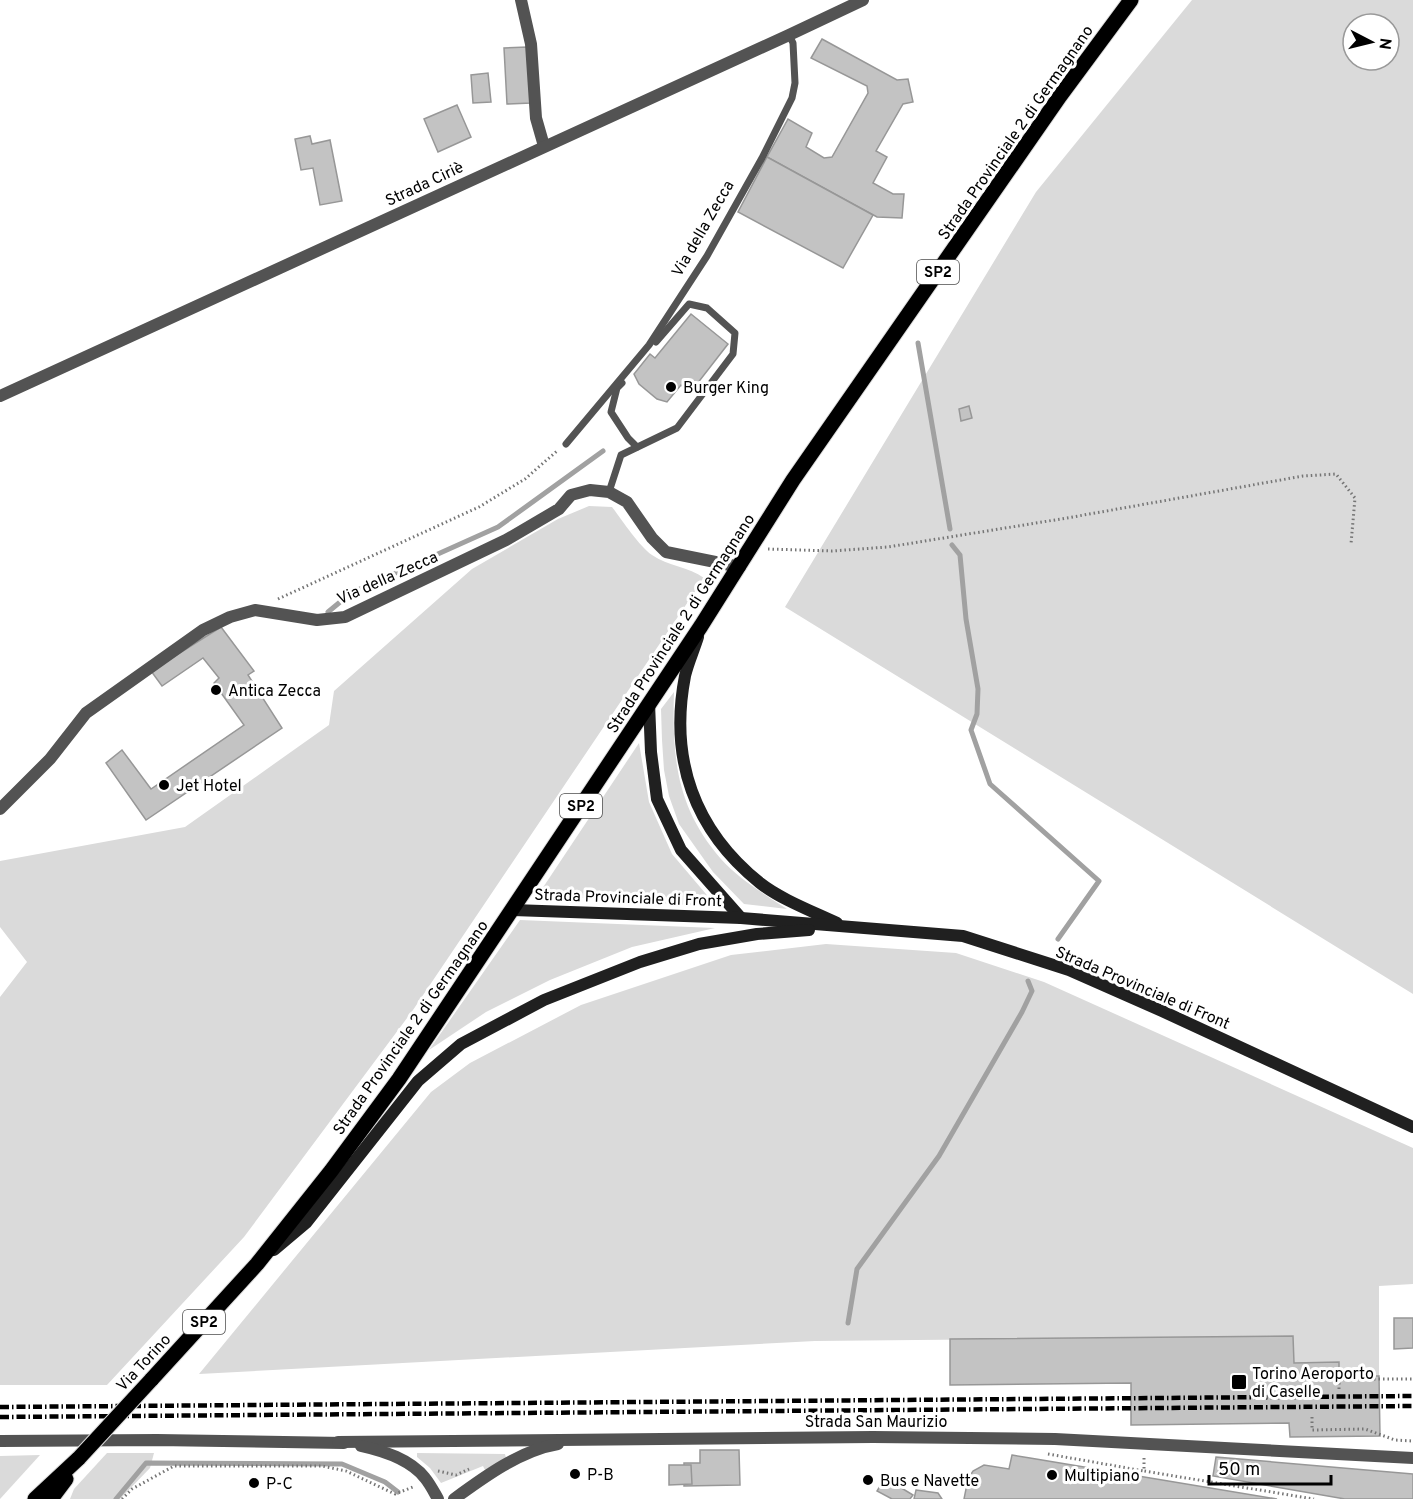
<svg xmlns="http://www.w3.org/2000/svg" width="1413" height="1499" font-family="Overpass,sans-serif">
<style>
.green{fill:#dadada;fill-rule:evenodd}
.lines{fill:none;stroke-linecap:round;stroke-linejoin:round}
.stream{stroke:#a1a1a1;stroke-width:5}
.building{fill:#c3c3c3;stroke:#979797;stroke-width:1.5}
.primary-casing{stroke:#dbdbdb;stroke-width:17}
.path{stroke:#757575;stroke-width:3;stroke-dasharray:1.5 3;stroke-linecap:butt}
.service{stroke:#535353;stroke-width:7}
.minor{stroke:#535353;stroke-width:12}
.tertiary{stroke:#535353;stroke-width:12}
.secondary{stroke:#202020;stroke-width:12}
.primary{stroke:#000;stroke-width:15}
.rail{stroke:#000;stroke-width:4.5;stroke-dasharray:9 3 1.5 3;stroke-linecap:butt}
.primary-bridge-casing{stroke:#dbdbdb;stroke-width:17;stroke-linecap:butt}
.primary-bridge{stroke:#000;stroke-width:15}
.poi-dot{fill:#000;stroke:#fff;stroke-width:2}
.labels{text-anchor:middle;stroke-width:6;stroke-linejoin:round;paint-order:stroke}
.shield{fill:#fff;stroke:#4c4c4c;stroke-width:1.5}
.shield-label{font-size:15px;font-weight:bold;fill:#000}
.street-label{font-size:16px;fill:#000;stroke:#fff}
.poi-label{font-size:16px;fill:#000;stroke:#fff;text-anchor:start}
</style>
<rect width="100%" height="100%" fill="#fff"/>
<g class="green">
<path d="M1192 0H1413V994L785 607 1036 192ZM1353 24H1389V60H1353Z"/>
<path d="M589 506 612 507C622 520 639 546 652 555 668 566 689 567 704 578L413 1010 244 1237 107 1385H0V997L27 962 0 927V861L185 827 329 725 334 691 472 569 558 519Z"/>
<path d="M674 692C672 757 676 807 721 859 739 879 764 894 787 909L744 904 713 872 679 824 669 796 664 770 662 740 661 709Z"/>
<path d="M639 743 649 802 672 854 717 907 538 895Z"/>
<path d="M520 920 715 928 632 947 550 980 486 1012 429 1050Z"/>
<path d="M826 944 956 953 1044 982 1413 1148V1284L1379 1286V1376H1339V1362L1294 1363 1293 1336 815 1341 199 1374 431 1092 470 1063 581 1005 731 955Z"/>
<path d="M107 1453H154L150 1468 120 1499H70L74 1489Z"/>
<path d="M417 1453 505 1454 506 1458 485 1470 483 1466 441 1483 430 1468 417 1457Z"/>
<path d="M40 1455 0 1499V1456Z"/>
</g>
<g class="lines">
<g class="stream">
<path d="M918 343 950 529"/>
<path d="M952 545 960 555 966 619 978 689 977 714 971 730 990 784 1099 881 1058 939"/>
<path d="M328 612 351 593 498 527 603 451"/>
<path d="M848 1323 857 1269 939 1156 1022 1012 1032 991 1028 981"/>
<path d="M116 1499 146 1463 342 1464 385 1482 398 1492"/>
</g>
</g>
<g class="building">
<path d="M822 39 897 80 908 79 913 102 903 104 876 151 887 157 873 183 893 194H904L902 218 877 217 767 157 788 119 812 133 806 147 824 158 832 157 868 93 867 86 811 58Z"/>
<path d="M527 47 531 103 507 104 504 48Z"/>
<path d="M488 73 491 102 473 103 471 75Z"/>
<path d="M457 105 471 137 438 152 424 119Z"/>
<path d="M310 136 312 144 330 140 342 201 320 205 313 168 301 170 295 139Z"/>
<path d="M767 157 873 215 843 268 738 212Z"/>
<path d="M691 314 728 344 690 393 681 385 667 402 657 399 639 384 634 374 650 354 655 358Z"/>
<path d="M969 406 972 418 961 421 959 409Z"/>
<path d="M221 627 254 671 248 675 282 728 146 820 106 763 122 750 151 789 244 725 214 683 219 678 203 658 162 686 151 671Z"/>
<path d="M1394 1318H1413V1348L1394 1349Z"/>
<path d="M1293 1336 1294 1363 1339 1362V1376H1379L1380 1436 1290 1437 1289 1423 1131 1425V1383L950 1385V1339Z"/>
<path d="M700 1450H739L740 1485 684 1486V1463H700Z"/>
<path d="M1012 1455 1030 1458 1277 1499H964L968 1479 973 1471 984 1465 1009 1469Z"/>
<path d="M1216 1457 1413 1474V1499H1345L1213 1476Z"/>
<path d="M669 1465H691L692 1484 669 1485Z"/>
<path d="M885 1478 913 1495 910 1499H892L877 1491Z"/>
<path d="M916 1490 938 1493 942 1499H914Z"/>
</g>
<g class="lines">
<g class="primary-casing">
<g id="primary">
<path d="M151 1380 257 1264 331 1171 399 1079 701 626 793 480 1060 96 1131 0"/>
<path d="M35 1499 79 1458"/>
<path d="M51 1499 66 1479"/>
</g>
</g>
<g class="path">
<path d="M768 549 832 551 888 547 1067 518 1303 476 1336 474 1355 498 1351 544"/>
<path d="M278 599 479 507 525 479 557 451"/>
<path d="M1339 1389V1379H1413"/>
<path d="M1312 1417V1430L1365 1429 1395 1440 1413 1441"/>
<path d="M1048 1454 1144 1471"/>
<path d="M1144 1458V1471L1314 1499"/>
<path d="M438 1471 456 1475 469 1469"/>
<path d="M122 1499 132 1489 174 1466H322L346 1471 395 1494 413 1487"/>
</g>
<g class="service">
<path d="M622 383 617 388 611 412 628 438 637 447"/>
<path d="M566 444 649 345 707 256 762 158 792 98 795 83 793 43 789 35"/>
<path d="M609 492 621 455 677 428 733 354 735 333 707 308 689 304 656 342"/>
</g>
<g class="minor">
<path d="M521 0 531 44 536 118 544 146"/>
<path d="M0 809 50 759 86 713 203 630 230 617 255 610 317 620 345 617 506 540 559 509 571 495 590 490 609 492 627 502 652 538 666 552 740 567"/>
<path d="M0 1441 157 1440 344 1443"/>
<path d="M338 1442 873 1437 1055 1439 1413 1458"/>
<path d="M361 1446C384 1451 410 1459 425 1478 430 1484 434 1492 438 1499"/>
<path d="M454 1499C484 1477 521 1450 558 1444"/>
</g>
<path class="tertiary" d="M0 396 789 35 863 0"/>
<g class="secondary">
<path d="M698 637C694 650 688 663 685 676 669 759 694 830 760 883 780 899 814 912 837 923"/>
<path d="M649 703 651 752 657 799 681 850 741 918"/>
<path d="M513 910 741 918 963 936 1069 970 1162 1011 1413 1127"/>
<path d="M274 1250 306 1223 418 1081 461 1044 544 1000 640 962 699 944 757 934 809 930"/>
</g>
<use href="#primary" class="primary"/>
<g class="rail">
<path d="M0 1407 1413 1396"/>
<path d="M0 1417 1413 1406"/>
</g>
<g class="primary-bridge-casing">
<path id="primary-bridge" d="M79 1458 151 1380"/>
</g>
<use href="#primary-bridge" class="primary-bridge"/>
</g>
<g class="poi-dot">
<circle cx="671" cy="387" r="6"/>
<circle cx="216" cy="690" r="6"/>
<circle cx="164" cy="785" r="6"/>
<rect x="1231" y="1374" width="16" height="16" rx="3"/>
<circle cx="575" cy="1474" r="6"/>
<circle cx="1052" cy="1475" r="6"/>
<circle cx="868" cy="1480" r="6"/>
<circle cx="254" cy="1483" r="6"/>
</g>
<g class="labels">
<g class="shield">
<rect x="917" y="260" width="42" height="24" rx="4.5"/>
<rect x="560" y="794" width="42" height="24" rx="4.5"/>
<rect x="183" y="1310" width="42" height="24" rx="4.5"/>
</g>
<g class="shield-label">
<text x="938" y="277">SP2</text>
<text x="581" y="811">SP2</text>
<text x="204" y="1327">SP2</text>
</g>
<g class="street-label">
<text transform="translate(1015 132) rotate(-55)" y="6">Strada Provinciale 2 di Germagnano</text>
<text transform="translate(424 183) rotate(-25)" y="6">Strada Ciriè</text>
<text transform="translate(702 228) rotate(-60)" y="6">Via della Zecca</text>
<text transform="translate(387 577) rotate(-24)" y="6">Via della Zecca</text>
<text transform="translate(680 623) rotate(-57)" y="6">Strada Provinciale 2 di Germagnano</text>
<text transform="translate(628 897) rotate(2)" y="6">Strada Provinciale di Front</text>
<text transform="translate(1143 987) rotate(23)" y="6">Strada Provinciale di Front</text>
<text transform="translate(410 1027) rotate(-55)" y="6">Strada Provinciale 2 di Germagnano</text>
<text transform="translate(143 1362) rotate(-47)" y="6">Via Torino</text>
<text x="876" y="1427">Strada San Maurizio</text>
</g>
<g class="poi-label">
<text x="683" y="393">Burger King</text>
<text x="228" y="696">Antica Zecca</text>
<text x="176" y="791">Jet Hotel</text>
<text x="1252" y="1379">Torino Aeroporto<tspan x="1252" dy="18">di Caselle</tspan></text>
<text x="587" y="1480">P-B</text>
<text x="1064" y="1481">Multipiano</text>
<text x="880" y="1486">Bus e Navette</text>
<text x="266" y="1489">P-C</text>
</g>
</g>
<g transform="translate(1371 42) rotate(97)"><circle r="28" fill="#ffffff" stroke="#999999" stroke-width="1.5"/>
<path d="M0-4.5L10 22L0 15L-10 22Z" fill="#000000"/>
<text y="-9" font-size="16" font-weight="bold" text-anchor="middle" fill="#000000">N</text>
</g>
<path d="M1209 1475v9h122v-9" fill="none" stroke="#000000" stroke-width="3"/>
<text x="1218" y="1475" font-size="18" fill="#000000" stroke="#ffffff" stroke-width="4.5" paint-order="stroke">50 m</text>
</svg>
